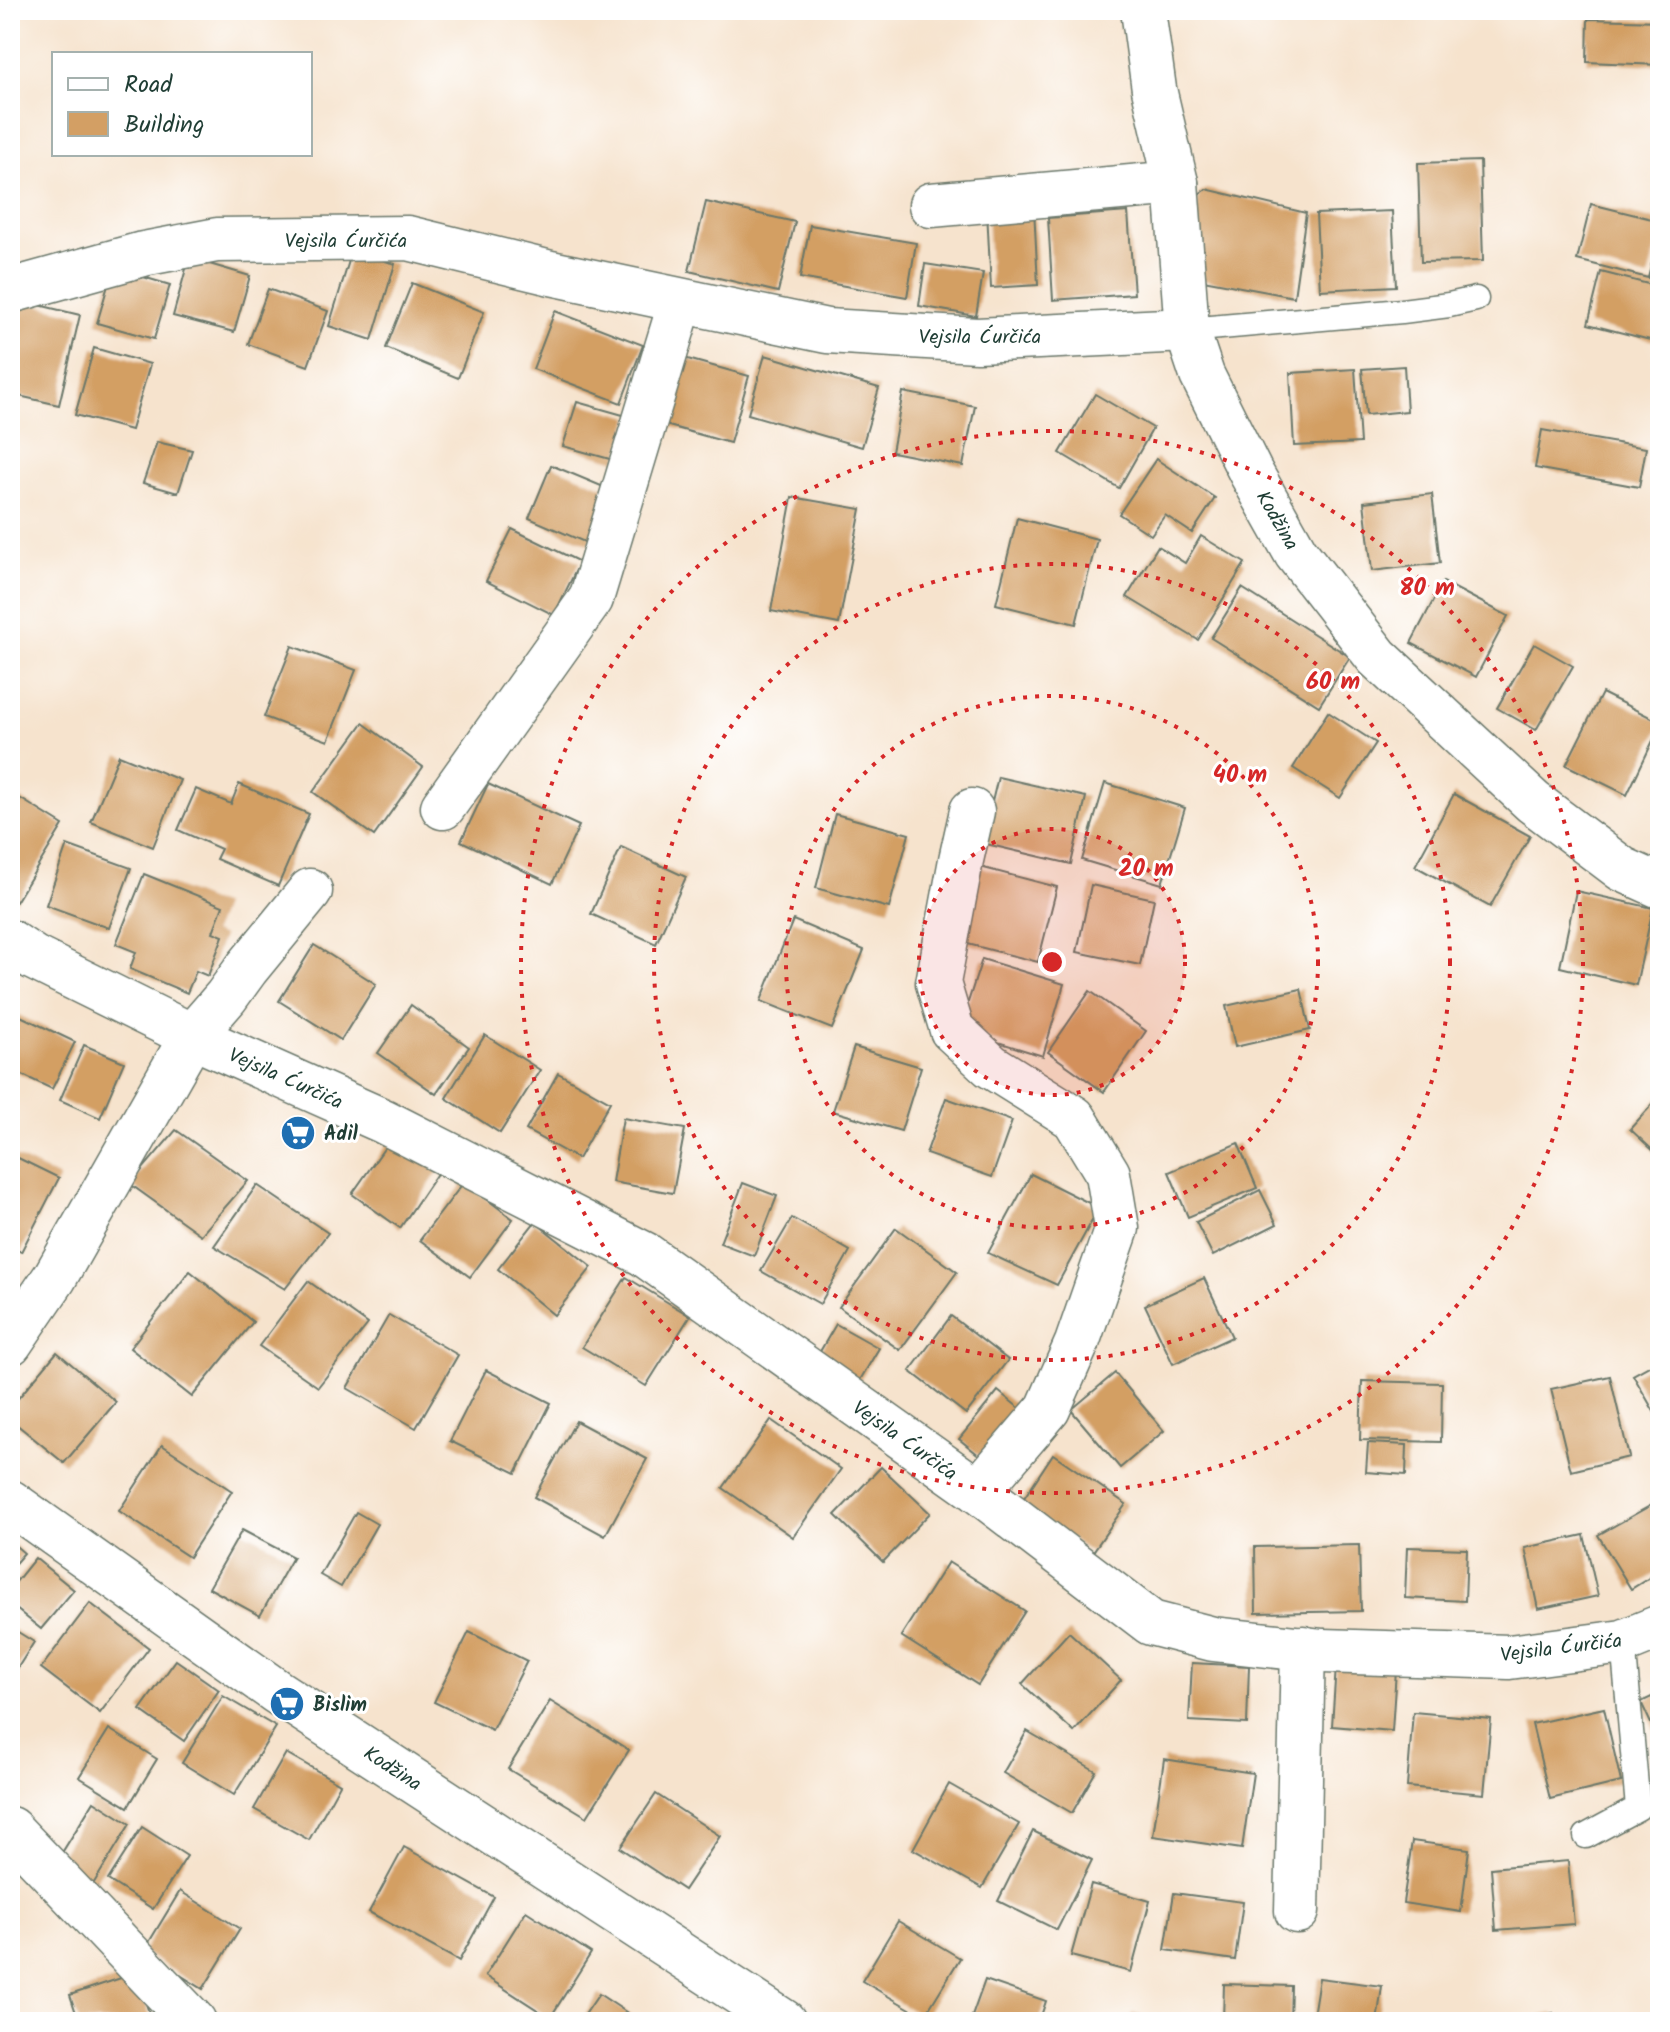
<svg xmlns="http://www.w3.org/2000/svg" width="1670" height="2032" font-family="Kalam,sans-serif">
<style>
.building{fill:#d39f64}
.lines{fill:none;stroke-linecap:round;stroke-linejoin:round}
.service-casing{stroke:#6a776a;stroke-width:27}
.minor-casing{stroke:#6a776a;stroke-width:47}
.service{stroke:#fff;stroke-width:24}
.minor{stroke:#fff;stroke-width:44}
.ring{fill:none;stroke:#d62828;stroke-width:4;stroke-dasharray:4 8}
.labels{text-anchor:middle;stroke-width:6;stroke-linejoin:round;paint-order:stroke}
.street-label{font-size:20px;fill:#1f3d34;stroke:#fff}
.poi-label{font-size:20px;font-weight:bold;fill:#1f3d34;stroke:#fff;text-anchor:start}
.centre{fill:#d62828;stroke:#fff;stroke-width:4}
.ring-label{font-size:24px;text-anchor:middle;font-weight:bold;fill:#d62828;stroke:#fff;stroke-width:6;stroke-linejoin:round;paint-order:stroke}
</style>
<rect width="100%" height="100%" fill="#fff"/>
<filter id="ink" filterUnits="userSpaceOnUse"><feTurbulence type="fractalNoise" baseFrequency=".0125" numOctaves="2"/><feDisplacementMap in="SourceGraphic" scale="16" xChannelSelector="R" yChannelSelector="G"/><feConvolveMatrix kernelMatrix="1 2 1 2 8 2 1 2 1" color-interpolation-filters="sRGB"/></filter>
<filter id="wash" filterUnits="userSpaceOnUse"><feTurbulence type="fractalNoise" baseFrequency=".006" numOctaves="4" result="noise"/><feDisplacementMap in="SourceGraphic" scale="32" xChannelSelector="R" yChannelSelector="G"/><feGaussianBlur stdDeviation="1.8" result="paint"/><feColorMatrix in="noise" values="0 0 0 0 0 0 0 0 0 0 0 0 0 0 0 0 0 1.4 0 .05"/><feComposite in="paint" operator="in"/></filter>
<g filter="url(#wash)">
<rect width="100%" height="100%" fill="#f6e3cd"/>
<g id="blocks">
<g class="building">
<path d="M1588 19 1660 21V65L1587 62Z"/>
<path d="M1480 161 1483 261 1421 262 1418 163Z"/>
<path d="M1206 189 1306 213 1294 297 1187 277 1199 194Z"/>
<path d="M706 202 795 222 778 292 689 271Z"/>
<path d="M1591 204 1660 221V231L1648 278 1577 260Z"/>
<path d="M1034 208 1038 285 991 288 987 211Z"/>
<path d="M1392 211 1396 286 1320 290 1316 214Z"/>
<path d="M1128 212 1134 294 1053 300 1048 218Z"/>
<path d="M810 225 916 243 907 297 800 278Z"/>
<path d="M352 251 395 264 372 340 329 326Z"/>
<path d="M189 258 250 276 234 332 173 316Z"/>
<path d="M925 264 983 273 976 316 919 306Z"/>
<path d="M113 268 170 285 154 339 97 323Z"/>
<path d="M1601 272 1660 287V315L1654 341 1588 324Z"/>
<path d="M412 283 484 312 458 378 386 348Z"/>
<path d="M268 289 328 311 308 366 248 344Z"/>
<path d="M14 299 80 315 59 405 10 394V317Z"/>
<path d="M555 311 643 345 621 403 533 369Z"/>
<path d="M94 348 150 364 131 430 75 415Z"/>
<path d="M765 355 879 388 862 447 748 414Z"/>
<path d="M684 358 749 376 730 443 665 425Z"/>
<path d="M1404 366 1407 411 1366 415 1362 369Z"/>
<path d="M1355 369 1360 443 1294 446 1290 373Z"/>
<path d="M903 392 975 406 963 466 892 452Z"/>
<path d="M1095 394 1153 428 1119 488 1060 453Z"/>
<path d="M577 402 630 417 617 461 563 446Z"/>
<path d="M1542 430 1646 448 1639 487 1535 468Z"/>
<path d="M157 442 192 450 178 493 143 483Z"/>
<path d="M1156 459 1215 498 1192 533 1165 515 1151 535 1119 514Z"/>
<path d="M551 465 611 490 589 544 529 518Z"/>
<path d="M1432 494 1440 563 1372 571 1364 502Z"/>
<path d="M792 497 861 509 839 624 771 611Z"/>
<path d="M1017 518 1097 539 1076 624 996 604Z"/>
<path d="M512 529 580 562 554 615 486 581Z"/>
<path d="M1201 536 1245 563 1198 640 1127 597 1158 546 1185 563Z"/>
<path d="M1443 582 1508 616 1476 677 1411 643Z"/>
<path d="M1242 588 1350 657 1319 706 1211 638Z"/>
<path d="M1534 644 1573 666 1536 730 1497 708Z"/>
<path d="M292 646 356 670 328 741 264 717Z"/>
<path d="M1602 693 1660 722V726L1627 795 1566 765Z"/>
<path d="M1328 712 1376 743 1340 798 1293 768Z"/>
<path d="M363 723 423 767 374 836 313 792Z"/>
<path d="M119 755 180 780 153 847 91 822Z"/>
<path d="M998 777 1086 797 1071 864 982 843Z"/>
<path d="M1105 783 1185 808 1162 884 1082 860Z"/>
<path d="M239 784 309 814 278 886 216 859 221 849 178 830 196 789 231 804Z"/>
<path d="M488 784 579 826 552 884 461 841Z"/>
<path d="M10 792 63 825 16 902 10 899Z"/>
<path d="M1454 794 1530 836 1490 907 1415 866Z"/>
<path d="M835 814 909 834 889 908 816 888Z"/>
<path d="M67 845 131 868 109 928 46 905Z"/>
<path d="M621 847 686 877 656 944 591 914Z"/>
<path d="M980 867 1057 887 1038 962 960 942Z"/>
<path d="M144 874 223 906 213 932 223 936 208 976 196 971 187 993 130 969 136 952 116 944Z"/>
<path d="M1091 885 1154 899 1140 965 1077 952Z"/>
<path d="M1576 891 1653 908 1636 985 1560 967Z"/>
<path d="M793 920 864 950 832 1029 761 1001Z"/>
<path d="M314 945 376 984 341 1040 279 1001Z"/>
<path d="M982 959 1064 984 1043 1056 959 1030Z"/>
<path d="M1301 989 1310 1030 1235 1047 1226 1006Z"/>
<path d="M1090 991 1146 1031 1104 1092 1048 1052Z"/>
<path d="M411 1005 469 1047 436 1094 378 1053Z"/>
<path d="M12 1012 75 1042 52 1089 10 1069V1016Z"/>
<path d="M485 1035 540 1070 500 1133 446 1098Z"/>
<path d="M84 1045 124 1062 100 1118 60 1100Z"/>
<path d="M854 1047 921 1067 901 1131 833 1111Z"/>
<path d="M558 1073 610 1102 578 1159 526 1130Z"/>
<path d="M1660 1096V1157L1630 1129Z"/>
<path d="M946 1098 1012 1121 992 1177 926 1154Z"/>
<path d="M623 1118 685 1129 673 1193 612 1182Z"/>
<path d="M176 1130 248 1181 201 1235 130 1184Z"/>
<path d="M393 1136 440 1169 400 1228 352 1194Z"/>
<path d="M1238 1143 1257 1188 1188 1217 1169 1172Z"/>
<path d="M10 1154 59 1178 21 1252 10 1246Z"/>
<path d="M1031 1174 1099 1208 1057 1285 988 1253Z"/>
<path d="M464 1182 513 1219 470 1277 420 1240Z"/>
<path d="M743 1183 777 1196 754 1256 720 1243Z"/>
<path d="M257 1185 328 1233 285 1289 214 1246Z"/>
<path d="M1260 1190 1277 1224 1213 1256 1196 1222Z"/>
<path d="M792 1218 850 1251 820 1304 761 1271Z"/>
<path d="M535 1222 592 1267 554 1315 498 1269Z"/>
<path d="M896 1228 957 1272 900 1350 839 1307Z"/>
<path d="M190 1271 253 1322 192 1397 130 1348Z"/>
<path d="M626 1277 690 1316 646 1386 582 1347Z"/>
<path d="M1204 1278 1232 1337 1173 1364 1145 1305Z"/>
<path d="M308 1281 368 1324 318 1387 259 1346Z"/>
<path d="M389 1315 458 1355 416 1428 347 1388Z"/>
<path d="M951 1316 1008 1360 966 1414 910 1371Z"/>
<path d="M836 1324 879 1348 860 1380 818 1355Z"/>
<path d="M57 1352 116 1402 64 1463 10 1419V1408Z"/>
<path d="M1660 1360V1422L1633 1375Z"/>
<path d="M486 1370 551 1403 516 1473 450 1441Z"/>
<path d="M1115 1373 1164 1431 1120 1468 1071 1410Z"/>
<path d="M1610 1376 1629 1457 1571 1471 1551 1389Z"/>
<path d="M1362 1381 1442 1383 1441 1442 1360 1440Z"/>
<path d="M998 1391 1028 1415 990 1464 959 1439Z"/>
<path d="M771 1420 841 1469 793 1537 723 1488Z"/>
<path d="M576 1421 647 1459 605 1536 534 1497Z"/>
<path d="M1368 1443 1407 1445 1406 1475 1366 1472Z"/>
<path d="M162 1445 232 1491 189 1557 119 1511Z"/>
<path d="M1053 1454 1126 1504 1092 1553 1020 1504Z"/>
<path d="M881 1467 930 1513 883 1562 835 1515Z"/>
<path d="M1655 1503 1660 1512V1571L1631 1589 1598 1535Z"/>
<path d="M356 1512 377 1524 341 1587 320 1575Z"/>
<path d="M242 1530 293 1557 260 1616 209 1588Z"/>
<path d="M1584 1535 1598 1596 1538 1609 1525 1548Z"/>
<path d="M10 1541 24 1553 10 1569Z"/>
<path d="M1359 1545 1361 1611 1256 1613 1255 1547Z"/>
<path d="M1407 1547 1467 1549 1465 1601 1405 1598Z"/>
<path d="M35 1558 74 1590 41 1629 10 1604V1589Z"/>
<path d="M948 1562 1025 1611 978 1685 901 1636Z"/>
<path d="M90 1603 149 1648 100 1713 41 1668Z"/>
<path d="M10 1627 34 1642 10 1680Z"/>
<path d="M469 1632 527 1661 492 1730 434 1702Z"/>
<path d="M1069 1632 1121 1680 1074 1732 1022 1684Z"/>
<path d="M176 1660 219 1690 184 1741 140 1710Z"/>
<path d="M1192 1663 1249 1666 1247 1724 1189 1721Z"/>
<path d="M1336 1666 1396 1670 1392 1731 1332 1726Z"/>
<path d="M1660 1693V1743L1641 1702Z"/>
<path d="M223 1696 276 1727 234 1795 182 1763Z"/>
<path d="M550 1701 629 1750 587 1817 508 1769Z"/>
<path d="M1604 1708 1621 1782 1550 1799 1532 1724Z"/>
<path d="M1413 1712 1491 1719 1484 1794 1407 1787Z"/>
<path d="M109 1729 157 1759 128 1807 79 1777Z"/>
<path d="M1027 1731 1096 1771 1072 1813 1003 1773Z"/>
<path d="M286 1753 340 1784 309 1840 254 1809Z"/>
<path d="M1164 1759 1253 1773 1242 1849 1153 1836Z"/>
<path d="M949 1784 1019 1824 982 1888 913 1849Z"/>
<path d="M656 1794 720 1836 684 1890 620 1848Z"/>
<path d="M94 1801 130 1824 92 1886 55 1864Z"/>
<path d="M142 1827 187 1856 153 1909 108 1880Z"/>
<path d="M1033 1831 1092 1860 1057 1930 998 1901Z"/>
<path d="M1412 1841 1469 1849 1461 1912 1403 1903Z"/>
<path d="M404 1847 494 1897 459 1961 369 1912Z"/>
<path d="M1568 1861 1574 1924 1496 1930 1491 1868Z"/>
<path d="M1091 1884 1150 1901 1131 1972 1071 1956Z"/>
<path d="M180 1891 240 1929 203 1989 143 1952Z"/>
<path d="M1174 1893 1243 1902 1235 1960 1165 1950Z"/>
<path d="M526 1911 591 1953 550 2018 485 1976Z"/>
<path d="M898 1921 960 1958 924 2017 862 1981Z"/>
<path d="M136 1973 152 2022H79L70 1995Z"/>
<path d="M1319 1978 1382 1986 1377 2022H1312Z"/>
<path d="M985 1980 1046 2001 1039 2022H970Z"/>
<path d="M1224 1984 1291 1986 1290 2022H1223Z"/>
<path d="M599 1994 641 2022H580Z"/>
<path d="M1132 2013 1163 2021V2022H1129Z"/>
<path d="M1553 2013 1555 2022H1520L1519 2021Z"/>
</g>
</g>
</g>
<g filter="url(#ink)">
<use href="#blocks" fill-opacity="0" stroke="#6a776a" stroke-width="2"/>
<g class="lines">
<g class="service-casing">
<g id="service">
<path d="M1187 330 1402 311 1449 305 1476 299"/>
<path d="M1586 1836 1638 1808 1623 1642"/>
</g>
</g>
<g class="minor-casing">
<g id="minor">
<path d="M1143 10 1154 89 1176 183 1187 330 1202 375 1251 473 1296 553 1377 657 1533 802 1622 869 1660 886"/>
<path d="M931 205 1176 183"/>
<path d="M10 291 143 254 217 240 408 238 551 273 827 331 977 340 1187 330"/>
<path d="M443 807 591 599 681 301"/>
<path d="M972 811 961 860 938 983 952 1030 991 1066 1074 1118 1108 1174 1117 1228 1077 1343 1048 1409 978 1491"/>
<path d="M10 942 34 958 192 1036 383 1121 644 1254 978 1491 1151 1623 1213 1639 1323 1651 1509 1657 1623 1642 1660 1627"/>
<path d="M10 1343 55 1277 192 1036 226 997 247 968 310 891"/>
<path d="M10 1502 277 1692 784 2022"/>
<path d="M10 1829 194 2022"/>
<path d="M1297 1911 1303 1648"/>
</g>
</g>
<use href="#service" class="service"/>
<use href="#minor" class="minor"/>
</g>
</g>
<circle cx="1052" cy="962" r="133" fill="#d62828" fill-opacity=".12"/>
<g class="ring">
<circle cx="1052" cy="962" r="133"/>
<circle cx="1052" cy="962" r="266"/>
<circle cx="1052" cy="962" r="398"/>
<circle cx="1052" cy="962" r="531"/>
</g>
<defs>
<g id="supermarket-disc" transform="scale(1.8)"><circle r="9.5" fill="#1f6fb2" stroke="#fff"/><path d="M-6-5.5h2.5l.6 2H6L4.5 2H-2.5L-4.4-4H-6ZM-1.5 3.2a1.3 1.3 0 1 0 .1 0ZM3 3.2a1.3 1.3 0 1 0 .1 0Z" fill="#fff"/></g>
</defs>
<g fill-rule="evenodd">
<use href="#supermarket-disc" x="298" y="1133"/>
<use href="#supermarket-disc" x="287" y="1704"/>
</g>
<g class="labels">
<g class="street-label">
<text x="346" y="247">Vejsila Ćurčića</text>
<text x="980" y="343">Vejsila Ćurčića</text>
<text transform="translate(1278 520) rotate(60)" y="7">Kodžina</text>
<text transform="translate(286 1078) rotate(24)" y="7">Vejsila Ćurčića</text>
<text transform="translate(905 1440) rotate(35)" y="7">Vejsila Ćurčića</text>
<text transform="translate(1561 1647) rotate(-7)" y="7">Vejsila Ćurčića</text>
<text transform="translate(393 1768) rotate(33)" y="7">Kodžina</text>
</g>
<g class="poi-label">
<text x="324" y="1140">Adil</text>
<text x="313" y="1711">Bislim</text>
</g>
</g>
<circle cx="1052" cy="962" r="12" class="centre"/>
<g class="ring-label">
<text x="1427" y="595">80 m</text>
<text x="1333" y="689">60 m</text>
<text x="1240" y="782">40 m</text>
<text x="1146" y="876">20 m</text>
</g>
<rect width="1670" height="2032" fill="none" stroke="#fff" stroke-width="40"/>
<rect x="52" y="52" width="260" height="104" fill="#ffffff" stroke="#a5b1ae" stroke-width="2"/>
<rect x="68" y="78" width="40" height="12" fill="#ffffff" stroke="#a5b1ae" stroke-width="2"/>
<text x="124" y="92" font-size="24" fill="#1f3d34">Road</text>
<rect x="68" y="112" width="40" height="24" fill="#d39f64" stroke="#a5b1ae" stroke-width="2"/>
<text x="124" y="132" font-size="24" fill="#1f3d34">Building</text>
</svg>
